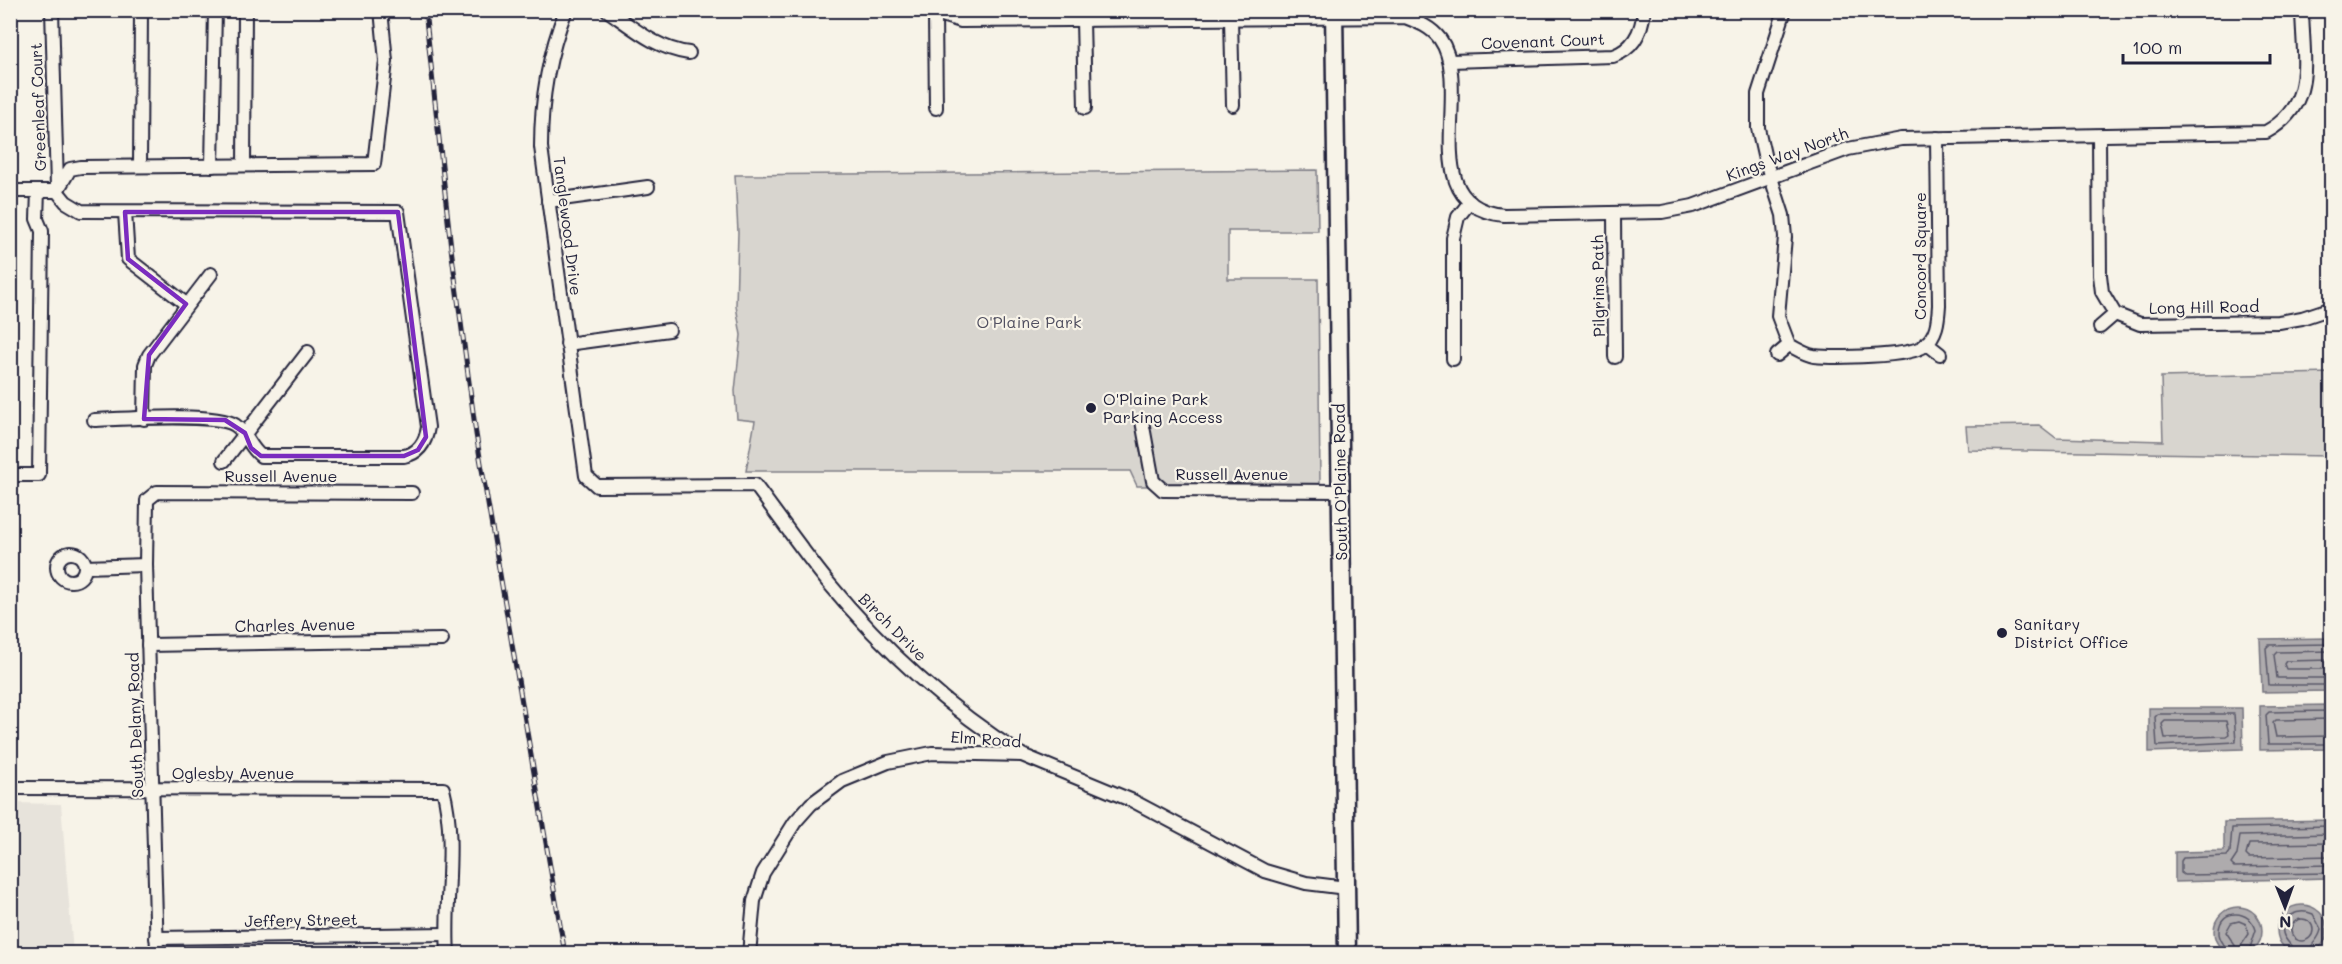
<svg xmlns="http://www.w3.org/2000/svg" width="2342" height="964" font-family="Mali,sans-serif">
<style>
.built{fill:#e7e3db}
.green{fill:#d8d5cf;stroke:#7d7c85;stroke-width:1.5}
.water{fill:#aeabad;stroke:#76747f;stroke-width:1.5}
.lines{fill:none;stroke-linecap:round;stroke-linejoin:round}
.shore{stroke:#5a5969;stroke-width:1.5}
.street-casing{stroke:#22223b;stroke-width:16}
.secondary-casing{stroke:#22223b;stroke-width:21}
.street{stroke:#f7f3e8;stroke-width:12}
.secondary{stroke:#f7f3e8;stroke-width:16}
.rail-casing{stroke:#22223b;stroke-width:5}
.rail{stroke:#f7f3e8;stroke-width:3;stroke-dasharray:9;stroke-linecap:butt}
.marked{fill:none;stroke:#7b2cbf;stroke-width:4.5;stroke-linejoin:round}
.poi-dot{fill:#22223b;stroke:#f7f3e8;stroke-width:2}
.labels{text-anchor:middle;stroke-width:4.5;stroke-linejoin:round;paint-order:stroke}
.street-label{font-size:16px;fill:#22223b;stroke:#f7f3e8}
.park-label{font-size:16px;fill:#504f60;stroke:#f7f3e8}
.poi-label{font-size:16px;fill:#22223b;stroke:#f7f3e8;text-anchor:start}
</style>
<rect width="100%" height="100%" fill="#f7f3e8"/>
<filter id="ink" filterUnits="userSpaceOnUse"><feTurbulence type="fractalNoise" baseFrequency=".0167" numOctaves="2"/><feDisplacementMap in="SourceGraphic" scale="12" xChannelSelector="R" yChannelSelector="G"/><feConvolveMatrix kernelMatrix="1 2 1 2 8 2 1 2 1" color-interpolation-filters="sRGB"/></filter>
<g filter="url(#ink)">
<path class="built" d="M11 803 61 804 73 953H11Z"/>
<g class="green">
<path d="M1317 170 1318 231H1228V279H1318L1320 485 1137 486 1130 471H746L755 421 737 419 735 391 741 335 736 306 738 232 735 175Z"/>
<path d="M2331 373V456L1968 450 1966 426 2039 425 2056 438 2163 441 2161 377Z"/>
</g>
<g class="water">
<path d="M2331 638V691L2262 692 2260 639Z"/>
<path d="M2331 705V749L2260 750V706Z"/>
<path d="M2149 708H2242L2243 749 2149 752Z"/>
<path d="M2331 820V878L2175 882V852L2224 851V822Z"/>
<circle cx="2302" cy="930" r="25"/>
<circle cx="2238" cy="931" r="24"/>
</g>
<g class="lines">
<g class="shore">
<path d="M2332 644 2269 645 2266 648 2269 685H2332"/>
<path d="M2332 651 2277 652 2274 655 2277 678H2332"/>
<path d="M2332 660 2286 661 2284 664 2286 669H2332"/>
<path d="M2332 711 2269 712 2266 715 2268 744H2332"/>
<path d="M2158 714H2234L2236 742 2157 746 2155 717Z"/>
<path d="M2332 719 2276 720 2273 723 2276 737 2332 736"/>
<path d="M2165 721H2226L2229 734 2226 736 2165 738 2162 724Z"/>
<path d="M2332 826 2232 828 2230 852 2227 856 2183 858 2181 861V873L2184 875 2332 873"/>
<path d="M2332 834 2240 836 2237 855 2231 864 2234 867 2332 865"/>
<path d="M2332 843 2249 844 2246 855 2249 858 2332 856"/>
<circle cx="2302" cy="930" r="11"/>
<path d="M2239 921 2246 924 2249 934 2238 950 2226 932 2231 923Z"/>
<path d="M2228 954C2227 945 2218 941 2219 931 2220 907 2251 910 2256 930L2248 954"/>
<path d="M2295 954C2294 945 2285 942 2283 933 2280 915 2299 908 2313 914L2321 929C2320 940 2309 944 2309 954"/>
</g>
<g class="street-casing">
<g id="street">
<path d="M52 10 57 187"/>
<path d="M566 10C548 55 541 99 541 147L586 476 597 486 755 485C779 517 802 550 827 581 882 648 949 709 1022 755"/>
<path d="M607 10C633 28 657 49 689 53"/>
<path d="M926 10 961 21 1405 17C1418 22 1431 27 1440 39 1475 88 1412 206 1504 215L1662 212 1693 206 1848 149 1901 139 2266 132C2316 104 2303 61 2302 10"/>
<path d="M1785 10 1758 94V128L1765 159 1783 215 1785 237 1778 316 1789 345C1797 349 1806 355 1814 356 1834 358 1910 357 1924 346 1937 335 1938 321 1939 305L1937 138"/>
<path d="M935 15 936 108"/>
<path d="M1231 18 1233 105"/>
<path d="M1083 20 1085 108"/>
<path d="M1450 61 1613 56C1634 49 1642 31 1644 10"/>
<path d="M2099 136 2100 275 2102 292 2115 314 2140 324 2279 322 2302 318 2332 308"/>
<path d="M244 165 245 10"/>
<path d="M140 166 141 10"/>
<path d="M212 166 215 10"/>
<path d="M10 191H57"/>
<path d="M57 191 66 202 81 211 398 212 428 427C426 441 420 453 404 456H261C249 447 248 434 235 425 215 412 122 419 94 420"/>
<path d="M57 191 70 169 81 167 374 164 386 61 381 10"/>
<path d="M548 201 648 187"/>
<path d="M125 212 128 259 186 304"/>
<path d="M1614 214 1615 357"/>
<path d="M2100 327 2115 314"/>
<path d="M1926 343 1940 354"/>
<path d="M567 344 669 330"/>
<path d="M1777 355 1789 345"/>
<path d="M1453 359V238L1458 217 1470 202"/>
<path d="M144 419 145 365 149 355 211 274"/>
<path d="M1142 421 1153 481 1163 490 1341 491"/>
<path d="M224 461 308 352"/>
<path d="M10 475H39L42 231 37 219 38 191"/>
<circle cx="71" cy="567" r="14"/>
<path d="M85 567 146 565"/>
<path d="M148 645 442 640"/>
<path d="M10 788 443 789C457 842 444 899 448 954"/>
<path d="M156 938 447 934"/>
<path d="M157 954 146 565 147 500 157 492 412 493"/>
<path d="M749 954 754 901 763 873 795 822 811 804 842 781 888 762 932 753 1022 755 1133 801 1265 871 1306 883 1346 888"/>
</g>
</g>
<g class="secondary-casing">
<path id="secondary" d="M1334 10 1347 954"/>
</g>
<use href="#street" class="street"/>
<use href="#secondary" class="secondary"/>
<g class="rail-casing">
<path id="rail" d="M425 10 451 248 476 434 565 954"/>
</g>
<use href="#rail" class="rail"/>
</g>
</g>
<path class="marked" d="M125 212H398L426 437 418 450 404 456H261L251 448 245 433 225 420 144 419 149 355 186 304 128 259Z"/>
<g class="poi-dot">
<circle cx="1091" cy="408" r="6"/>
<circle cx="2002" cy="633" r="6"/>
</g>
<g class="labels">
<g class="street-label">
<text transform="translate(1543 41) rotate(-2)" y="6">Covenant Court</text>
<text transform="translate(38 107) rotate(-92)" y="6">Greenleaf Court</text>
<text transform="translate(1787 154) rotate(-20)" y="6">Kings Way North</text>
<text transform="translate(568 226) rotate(83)" y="6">Tanglewood Drive</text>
<text transform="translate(1920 256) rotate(-90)" y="6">Concord Square</text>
<text transform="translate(1598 286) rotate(-91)" y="6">Pilgrims Path</text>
<text transform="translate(2204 307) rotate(-1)" y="6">Long Hill Road</text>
<text x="1232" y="480">Russell Avenue</text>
<text x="281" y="482">Russell Avenue</text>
<text transform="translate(1340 482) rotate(-91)" y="6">South O'Plaine Road</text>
<text transform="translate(295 625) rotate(-1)" y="6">Charles Avenue</text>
<text transform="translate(893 627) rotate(45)" y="6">Birch Drive</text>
<text transform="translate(135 725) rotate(-92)" y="6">South Delany Road</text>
<text transform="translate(986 739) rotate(4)" y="6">Elm Road</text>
<text x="233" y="779">Oglesby Avenue</text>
<text transform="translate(301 920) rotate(-1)" y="6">Jeffery Street</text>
</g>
<g class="park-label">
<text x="1029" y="328">O'Plaine Park</text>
</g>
<g class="poi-label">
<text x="1103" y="405">O'Plaine Park<tspan x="1103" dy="18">Parking Access</tspan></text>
<text x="2014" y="630">Sanitary<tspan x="2014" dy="18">District Office</tspan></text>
</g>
</g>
<rect width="2342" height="964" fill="none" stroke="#f7f3e8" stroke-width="36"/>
<rect x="18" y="18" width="2306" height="928" fill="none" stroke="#22223b" stroke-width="2" filter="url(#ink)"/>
<g transform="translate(2285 907) rotate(179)" stroke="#f7f3e8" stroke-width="4.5" paint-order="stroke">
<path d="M0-4.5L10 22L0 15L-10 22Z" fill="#22223b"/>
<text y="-9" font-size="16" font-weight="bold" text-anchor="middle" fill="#22223b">N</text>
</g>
<path d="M2123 54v9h147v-9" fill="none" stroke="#22223b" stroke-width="3"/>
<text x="2132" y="54" font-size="18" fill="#22223b" stroke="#f7f3e8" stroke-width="4.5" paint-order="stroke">100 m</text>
</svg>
